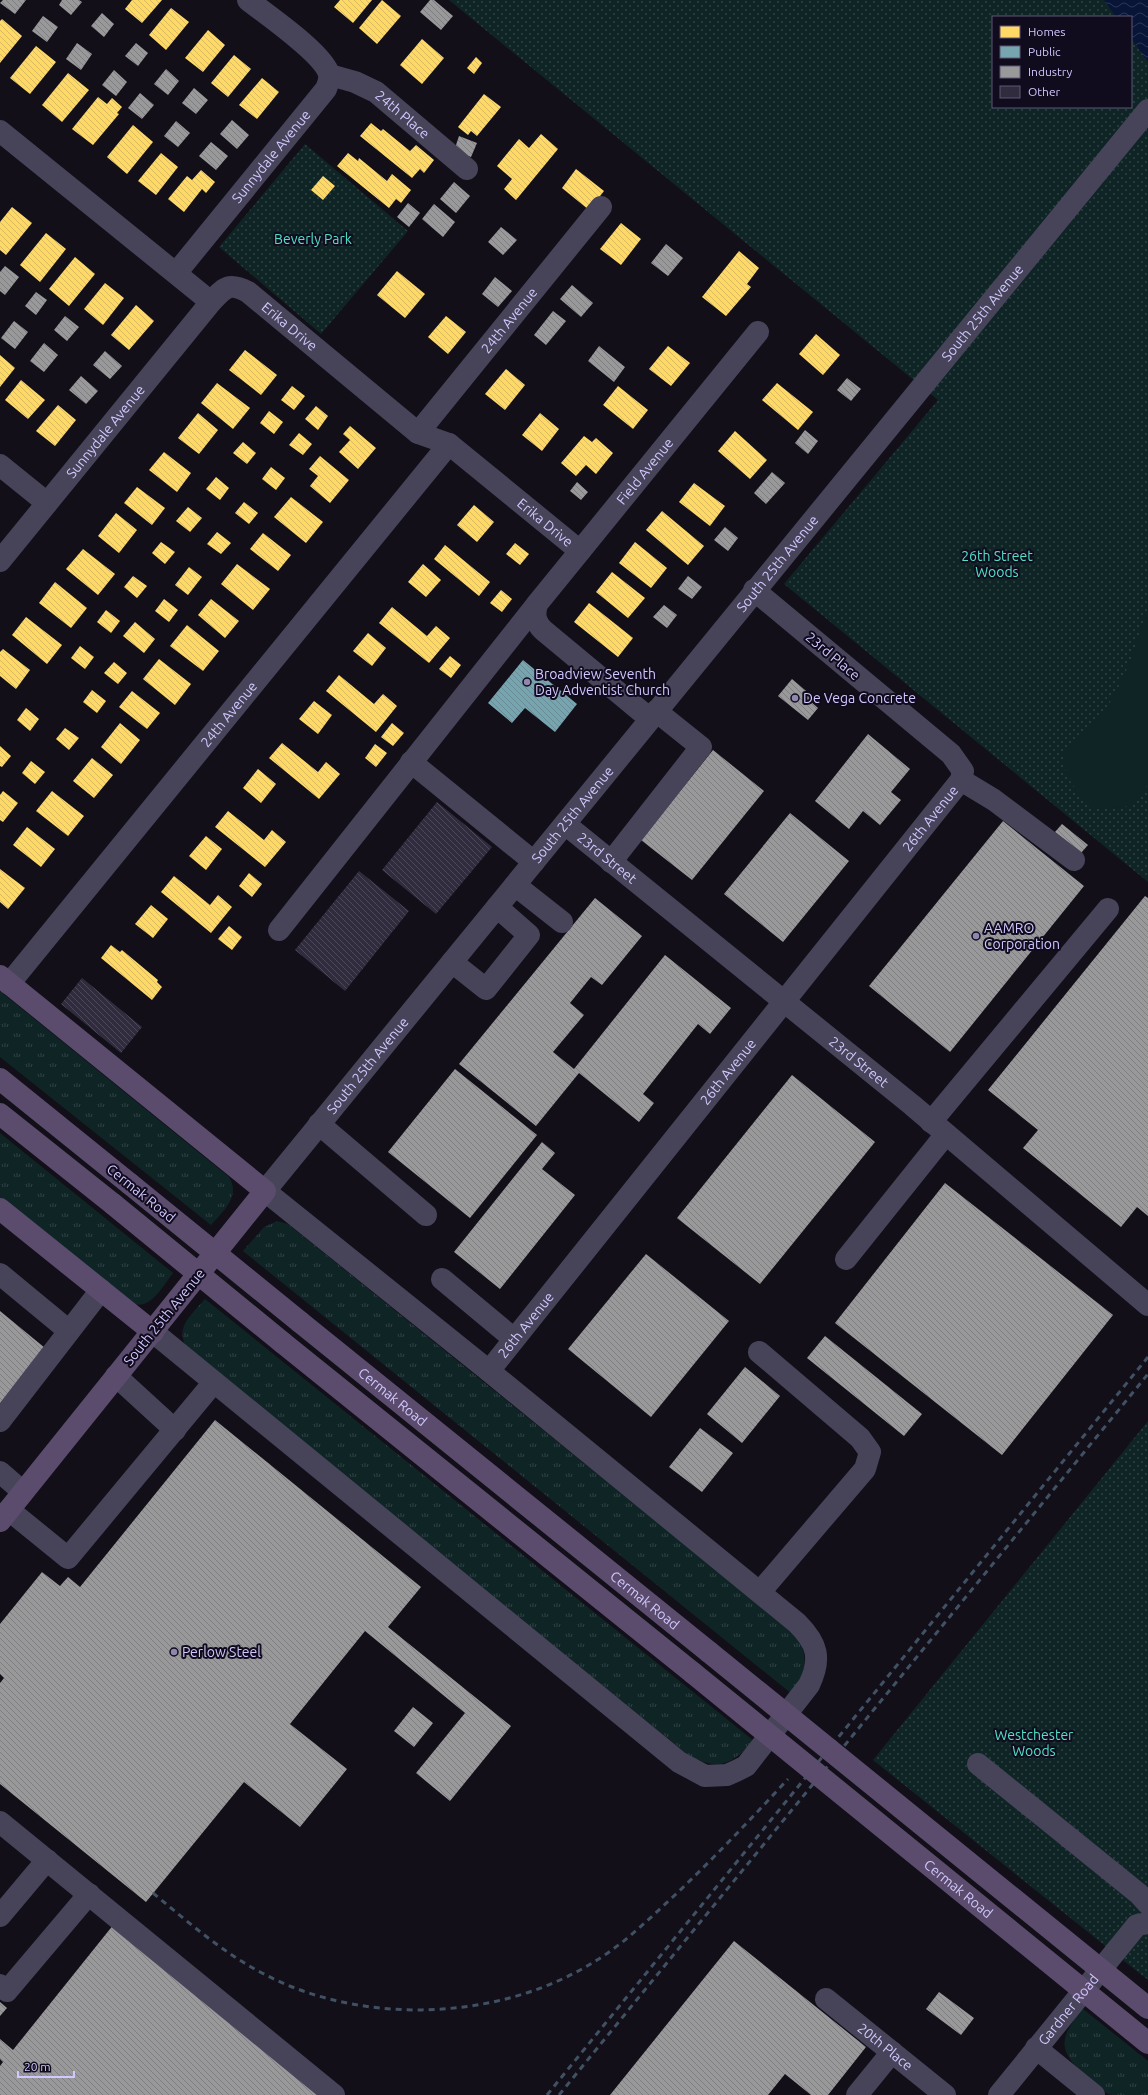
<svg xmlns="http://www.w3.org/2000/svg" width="1148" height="2095" font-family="Ubuntu,sans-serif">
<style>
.grass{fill:url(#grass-tufts)}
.park{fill:url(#park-dots);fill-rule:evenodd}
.pitch{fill:#0f2425}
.water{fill:url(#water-waves)}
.homes{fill:url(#homes-back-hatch)}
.public{fill:url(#public-back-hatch)}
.industry{fill:url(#industry-back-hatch)}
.building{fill:url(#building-back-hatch)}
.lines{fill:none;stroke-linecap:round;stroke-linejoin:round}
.minor{stroke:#47445a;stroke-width:22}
.major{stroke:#5b4c6d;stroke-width:22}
.rail{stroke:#405164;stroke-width:3;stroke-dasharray:6 5;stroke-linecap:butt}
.major-bridge{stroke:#5b4c6d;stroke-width:22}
.poi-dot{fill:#8f87ae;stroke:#100b1d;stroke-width:1.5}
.labels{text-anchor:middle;stroke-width:4;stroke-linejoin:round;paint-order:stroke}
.street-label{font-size:14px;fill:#d2c8ff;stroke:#100b1d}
.park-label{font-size:14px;fill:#52e0c7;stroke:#100b1d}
.poi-label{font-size:14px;fill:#d2c8ff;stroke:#100b1d;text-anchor:start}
</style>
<defs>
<pattern id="grass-tufts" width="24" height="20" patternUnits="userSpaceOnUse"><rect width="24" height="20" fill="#0f2425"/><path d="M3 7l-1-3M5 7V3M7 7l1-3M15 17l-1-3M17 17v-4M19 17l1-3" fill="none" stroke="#314246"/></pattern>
<pattern id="park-dots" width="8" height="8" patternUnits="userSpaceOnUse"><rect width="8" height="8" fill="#0f2425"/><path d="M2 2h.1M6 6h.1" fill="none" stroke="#314246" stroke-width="1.8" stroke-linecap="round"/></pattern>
<pattern id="water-waves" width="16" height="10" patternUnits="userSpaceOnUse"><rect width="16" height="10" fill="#091537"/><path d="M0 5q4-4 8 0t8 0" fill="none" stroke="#2c3655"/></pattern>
<pattern id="homes-back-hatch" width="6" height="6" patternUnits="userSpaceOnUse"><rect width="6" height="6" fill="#ffd966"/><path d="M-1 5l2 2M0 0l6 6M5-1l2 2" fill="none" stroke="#d9ba61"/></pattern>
<pattern id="public-back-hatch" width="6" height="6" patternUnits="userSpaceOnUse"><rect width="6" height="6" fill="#76a5af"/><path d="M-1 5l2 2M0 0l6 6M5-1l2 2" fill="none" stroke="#688b96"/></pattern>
<pattern id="industry-back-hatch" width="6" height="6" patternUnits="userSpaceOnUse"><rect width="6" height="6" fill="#999"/><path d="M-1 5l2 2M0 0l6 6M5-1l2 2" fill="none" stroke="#7e7d82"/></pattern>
<pattern id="building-back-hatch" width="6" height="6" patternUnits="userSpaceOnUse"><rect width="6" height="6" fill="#302c3d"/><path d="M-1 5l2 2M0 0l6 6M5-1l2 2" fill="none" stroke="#4d495a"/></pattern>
</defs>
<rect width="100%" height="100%" fill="#120f19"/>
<g class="grass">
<path d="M0 991 229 1177C241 1196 223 1211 211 1225L0 1057Z"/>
<path d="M0 1133 173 1273C162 1287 148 1315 128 1301L0 1198Z"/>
<path d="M277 1221 288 1224 787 1627C810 1649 809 1668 792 1694L243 1251 264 1227Z"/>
<path d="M205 1299 754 1741C731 1765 718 1772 687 1754L188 1349C173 1329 192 1314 205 1299Z"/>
<path d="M1083 2009 1148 2061V2095C1138 2095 1119 2095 1111 2095 1103 2093 1095 2082 1089 2078 1058 2053 1057 2039 1083 2009Z"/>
</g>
<g class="park">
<path d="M449 0H1148V882L784 584 938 400ZM993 17H1131V107H993Z"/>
<path d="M305 144 408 231 321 334 219 247Z"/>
<path d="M1148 1421V1980L873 1760Z"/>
</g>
<path class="pitch" d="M1148 606V784L1133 806 1096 809C1081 795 1062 779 1064 757 1065 748 1100 718 1107 707 1127 676 1138 641 1148 606Z"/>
<path class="water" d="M1104 0H1148V62L1131 38V17H1116Z"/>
<g class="homes">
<path d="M132 0H162L142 23 125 9Z"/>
<path d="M340 0H372L353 23 334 7Z"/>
<path d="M382 0 401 16 377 44 359 28Z"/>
<path d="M171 8 189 22 166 50 149 35Z"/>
<path d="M2 19 22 36 0 63V21Z"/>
<path d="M208 30 225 45 203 72 185 58Z"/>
<path d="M422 39 444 58 422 84 400 65Z"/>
<path d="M36 46 56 62 30 94 10 78Z"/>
<path d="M234 55 251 69 228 97 211 83Z"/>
<path d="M476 57 482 63 474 74 467 68Z"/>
<path d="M68 73 89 90 62 122 42 105Z"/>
<path d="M262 78 279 92 257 119 239 105Z"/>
<path d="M484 94 501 107 477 136 471 131 468 135 458 127Z"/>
<path d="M98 97 107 104 112 98 122 107 117 113 119 114 93 145 72 129Z"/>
<path d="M371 123 381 131 383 129 410 151 416 145 434 160 424 173 420 169 412 178 360 136Z"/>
<path d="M133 125 153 142 127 174 107 157Z"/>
<path d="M541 134 558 149 516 200 504 189 512 179 497 166 519 139 529 148Z"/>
<path d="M161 153 178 167 156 195 138 181Z"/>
<path d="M348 153 358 161 359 158 387 181 392 174 411 190 401 203 396 199 389 208 337 166Z"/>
<path d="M576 169 604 191 589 210 562 188Z"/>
<path d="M201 170 215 182 206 193 202 189 184 212 168 199 187 176 192 180Z"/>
<path d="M323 176 335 186 323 200 311 190Z"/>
<path d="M12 207 32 223 6 255 0 250V222Z"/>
<path d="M621 223 641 239 621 265 600 249Z"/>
<path d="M46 233 66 249 40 282 20 265Z"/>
<path d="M739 251 759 268 747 284 751 287 726 316 702 297Z"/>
<path d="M75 257 95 274 69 306 49 289Z"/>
<path d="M397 271 425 294 405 318 377 295Z"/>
<path d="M105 283 124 298 103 325 84 309Z"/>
<path d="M136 305 154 321 129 350 111 335Z"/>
<path d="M446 316 466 332 448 354 428 337Z"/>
<path d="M816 334 840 355 823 375 799 354Z"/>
<path d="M668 346 690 363 671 386 649 369Z"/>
<path d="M245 350 277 375 261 395 229 370Z"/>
<path d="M0 355 15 368 0 387Z"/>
<path d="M506 369 525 385 505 410 485 394Z"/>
<path d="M21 380 45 400 28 419 5 400Z"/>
<path d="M217 383 250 408 233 429 201 403Z"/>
<path d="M777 383 813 412 798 430 762 400Z"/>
<path d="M292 386 305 396 294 410 281 400Z"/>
<path d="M618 386 648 410 633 429 603 405Z"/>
<path d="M58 405 76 420 55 446 36 431Z"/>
<path d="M316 406 328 416 318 430 305 419Z"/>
<path d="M269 411 283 422 274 434 260 423Z"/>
<path d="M198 413 218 430 199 454 178 438Z"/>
<path d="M540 413 559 429 542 451 522 435Z"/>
<path d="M350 426 376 448 358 469 339 452 350 440 343 434Z"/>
<path d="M735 431 767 460 750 479 718 451Z"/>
<path d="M299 433 312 444 303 455 289 445Z"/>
<path d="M584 436 592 442 596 438 613 453 596 474 586 465 576 476 561 463Z"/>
<path d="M243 442 256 453 247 464 233 453Z"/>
<path d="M164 452 191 473 177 492 149 470Z"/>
<path d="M320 456 349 480 330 503 310 486 318 476 309 469Z"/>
<path d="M271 467 285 478 276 490 262 479Z"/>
<path d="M216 477 229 488 220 500 206 489Z"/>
<path d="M694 483 725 506 710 526 679 502Z"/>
<path d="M137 487 165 508 152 525 124 503Z"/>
<path d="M291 497 323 522 306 543 274 517Z"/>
<path d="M244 502 258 513 249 524 235 513Z"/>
<path d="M474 505 494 522 477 542 457 525Z"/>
<path d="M188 507 202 518 190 532 176 521Z"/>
<path d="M662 511 704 546 688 565 646 530Z"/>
<path d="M116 513 137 530 119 553 98 536Z"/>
<path d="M217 532 231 543 221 554 207 544Z"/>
<path d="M263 533 291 555 278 571 250 549Z"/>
<path d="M161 542 175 552 165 564 152 553Z"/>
<path d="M635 542 667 568 651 588 619 563Z"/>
<path d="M515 543 529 554 520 565 506 554Z"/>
<path d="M445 545 490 582 479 596 434 559Z"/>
<path d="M83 549 115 574 98 595 66 569Z"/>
<path d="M237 564 270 589 253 610 221 584Z"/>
<path d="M423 564 441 580 426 597 408 582Z"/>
<path d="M189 567 202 577 188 595 175 585Z"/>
<path d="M612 572 645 598 628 618 596 592Z"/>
<path d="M133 576 147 586 137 598 124 587Z"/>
<path d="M55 582 87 608 71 628 39 603Z"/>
<path d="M501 590 512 599 502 612 490 603Z"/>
<path d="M164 599 178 610 169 622 155 611Z"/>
<path d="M211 599 239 621 225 638 198 615Z"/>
<path d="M589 603 633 638 618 657 574 622Z"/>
<path d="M392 607 427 636 436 626 450 638 429 663 379 623Z"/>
<path d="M106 610 120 621 111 633 97 622Z"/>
<path d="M26 617 62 645 47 664 12 635Z"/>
<path d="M135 622 155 639 144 653 123 636Z"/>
<path d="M187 625 219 651 203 671 170 646Z"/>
<path d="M368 633 386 648 372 666 353 651Z"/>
<path d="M80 646 94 657 85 669 71 658Z"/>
<path d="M3 649 30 670 16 689 0 676V652Z"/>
<path d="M450 656 461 665 451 678 439 669Z"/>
<path d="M159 659 191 684 175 705 143 679Z"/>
<path d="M114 662 127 673 118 684 104 673Z"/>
<path d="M339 675 374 704 383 694 397 706 376 732 326 691Z"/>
<path d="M92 690 106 701 97 713 83 702Z"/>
<path d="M132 691 160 713 147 729 119 707Z"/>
<path d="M314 701 332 715 318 734 299 719Z"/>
<path d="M26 708 39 719 30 731 17 720Z"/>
<path d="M120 723 140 740 121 764 101 747Z"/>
<path d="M392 723 404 733 393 746 381 737Z"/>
<path d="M65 728 79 738 69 750 56 739Z"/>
<path d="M282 743 318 772 326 762 340 774 319 799 269 758Z"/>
<path d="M375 744 387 753 376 767 365 758Z"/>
<path d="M0 746 11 756 2 767 0 766Z"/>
<path d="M92 758 113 775 94 798 73 781Z"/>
<path d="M31 761 45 772 35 784 22 773Z"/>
<path d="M258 769 276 784 261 803 243 788Z"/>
<path d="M3 791 18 803 3 822 0 820V795Z"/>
<path d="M52 791 84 816 68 836 36 811Z"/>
<path d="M228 811 264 840 272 830 286 842 265 867 215 827Z"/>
<path d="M27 827 55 849 41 867 13 845Z"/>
<path d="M206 836 222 849 206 870 189 856Z"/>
<path d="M0 869 25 888 8 909 0 902Z"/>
<path d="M249 873 262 884 252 897 239 886Z"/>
<path d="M174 876 210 905 218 895 232 907 211 933 161 892Z"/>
<path d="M151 905 168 919 153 938 135 924Z"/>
<path d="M229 926 242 937 232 950 218 939Z"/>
<path d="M111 945 120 952 122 950 158 980 157 982 162 987 152 1000 101 958Z"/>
</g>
<path class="public" d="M523 660 577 704 555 732 525 708 512 723 488 703Z"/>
<g class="industry">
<path d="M3 0H26L15 14 0 3Z"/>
<path d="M62 0H79L82 2 71 15 59 5Z"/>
<path d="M430 0H434L453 16 441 30 420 12Z"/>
<path d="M102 13 114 24 104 37 91 26Z"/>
<path d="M43 16 58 27 47 42 32 31Z"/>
<path d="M77 43 92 54 81 70 66 59Z"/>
<path d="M136 43 148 53 138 66 125 56Z"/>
<path d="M166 69 179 81 168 95 154 84Z"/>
<path d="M114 70 127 82 116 96 102 85Z"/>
<path d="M194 88 208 100 196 114 182 103Z"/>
<path d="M140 93 154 105 142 119 128 108Z"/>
<path d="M232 120 249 135 237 149 220 134Z"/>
<path d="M176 121 190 133 178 147 164 136Z"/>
<path d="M459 136 477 143 471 157 454 151Z"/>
<path d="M211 142 228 156 216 170 199 156Z"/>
<path d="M454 182 470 196 456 213 440 199Z"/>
<path d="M408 203 420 213 409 227 397 217Z"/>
<path d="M434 204 455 222 443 237 422 219Z"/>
<path d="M501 227 517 240 503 255 488 242Z"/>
<path d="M666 244 683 258 668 276 651 263Z"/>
<path d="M5 266 19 277 5 295 0 291V272Z"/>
<path d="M495 277 512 291 498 307 482 294Z"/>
<path d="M572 285 593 303 581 317 560 299Z"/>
<path d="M36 292 47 300 36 315 25 306Z"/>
<path d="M553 311 566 321 546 345 534 335Z"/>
<path d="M65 316 79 327 67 341 54 330Z"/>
<path d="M14 321 28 332 15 349 1 338Z"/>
<path d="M44 343 58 355 44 372 30 361Z"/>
<path d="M599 346 625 367 614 382 588 361Z"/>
<path d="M105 351 122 366 110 379 93 365Z"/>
<path d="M81 376 98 391 86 404 69 390Z"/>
<path d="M847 378 861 389 851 401 837 390Z"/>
<path d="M805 430 818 441 808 454 795 443Z"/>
<path d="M772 472 785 483 766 504 754 493Z"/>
<path d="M577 482 588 492 581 500 570 491Z"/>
<path d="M725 527 738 538 728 551 714 540Z"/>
<path d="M688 576 702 587 692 599 678 589Z"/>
<path d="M664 605 677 615 667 628 653 617Z"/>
<path d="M792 679 812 696 809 700 818 708 808 720 778 696Z"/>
<path d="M868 734 910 769 891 792 901 800 880 825 863 811 849 829 815 801Z"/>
<path d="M713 750 764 791 692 880 641 840Z"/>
<path d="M790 813 849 861 783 942 724 894Z"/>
<path d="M1003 821 1084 886 950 1052 869 986Z"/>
<path d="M1062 824 1088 845 1081 853 1055 832Z"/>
<path d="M1145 896 1148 898V1216L1137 1207 1121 1227 1023 1148 1038 1130 988 1090Z"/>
<path d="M595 898 642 936 602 985 591 977 570 1003 584 1015 553 1052 574 1069 665 955 731 1008 710 1034 698 1024 643 1094 654 1103 639 1122 579 1073 536 1126 459 1064Z"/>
<path d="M455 1069 537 1135 470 1218 388 1152Z"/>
<path d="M792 1075 875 1142 760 1284 677 1218Z"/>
<path d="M542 1142 555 1153 542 1169 575 1195 500 1289 454 1252Z"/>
<path d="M945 1183 1113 1315 1002 1455 835 1323Z"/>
<path d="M646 1254 729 1321 651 1417 568 1349Z"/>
<path d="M0 1311 45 1348 0 1404Z"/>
<path d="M825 1336 922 1414 904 1436 807 1358Z"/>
<path d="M745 1367 780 1396 742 1443 707 1414Z"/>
<path d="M215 1420 421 1587 388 1627 511 1726 450 1801 416 1773 465 1713 365 1631 290 1724 347 1769 300 1827 244 1782 146 1902 0 1784V1683L4 1678 0 1674V1624L42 1572 60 1586 68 1577 80 1587Z"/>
<path d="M700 1428 733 1453 702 1492 669 1467Z"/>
<path d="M413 1707 433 1723 414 1747 394 1731Z"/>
<path d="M114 1924 328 2095H0V2066L3 2062 0 2059V2039L13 2050Z"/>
<path d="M734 1941 866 2047 828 2095H811L785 2074 768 2095H610Z"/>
<path d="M939 1992 974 2018 961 2035 926 2009Z"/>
<path d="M0 2002 7 2008 0 2016Z"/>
</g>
<g class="building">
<path d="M437 802 492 847 436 914 382 870Z"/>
<path d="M359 871 409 911 345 991 295 950Z"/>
<path d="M82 978 142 1027 121 1053 61 1004Z"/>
</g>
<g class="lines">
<g class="minor">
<path id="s1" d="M330 75 355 82 376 92 467 169"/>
<path id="s2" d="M0 131 211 302C225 287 229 282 248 292L418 433 449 444 580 551"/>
<path id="s3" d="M177 272 326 89C328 84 330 79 329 74 323 53 267 15 248 0"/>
<path id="s4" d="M418 433 601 207"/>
<path d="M0 465 47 503"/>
<path id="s5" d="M0 561 211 302"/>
<path id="s6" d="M649 718 543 630C535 622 534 615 537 604L758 332"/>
<path d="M411 762 534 862"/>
<path d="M961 780 994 800 1074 860"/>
<path id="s7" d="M565 824 912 1105 1148 1305"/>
<path d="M611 862 701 747 656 711"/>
<path d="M515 885 562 922"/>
<path d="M279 930 537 604"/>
<path d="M452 962 486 989 529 935 497 907"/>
<path id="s8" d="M9 984 449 444"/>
<path d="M931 1122 1108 909"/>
<path d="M319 1124 426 1215"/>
<path d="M846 1259 946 1134"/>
<path d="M0 1274 69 1331"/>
<path d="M442 1279 514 1339"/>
<path id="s9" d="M153 1332 679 1762 705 1776 727 1775 736 1771 746 1766 809 1685C822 1658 817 1643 797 1623L489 1371 265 1191 1148 110"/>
<path d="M759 1352 860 1438 870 1452 865 1469 760 1592"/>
<path id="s10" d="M489 1371 961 780 963 771 951 754 754 590"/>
<path d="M116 1376 175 1430"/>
<path d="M0 1421 101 1290"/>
<path d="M0 1472 23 1492"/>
<path d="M9 1510 68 1558 214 1382"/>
<path d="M978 1764 1139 1894 1148 1904"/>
<path d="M0 1822 334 2095"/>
<path d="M0 1916 47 1860"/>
<path d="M0 1985 7 1991 89 1894"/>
<path id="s11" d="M826 1999 945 2095"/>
<path d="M1036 2048 1094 2095"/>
<path d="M857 2095 892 2052"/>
<path id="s12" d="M999 2095 1137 1925 1148 1923"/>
</g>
<g class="major">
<path d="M0 976 265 1191 0 1521"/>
<path d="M0 1079 130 1184"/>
<path d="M0 1114 113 1204"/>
<path d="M0 1209 153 1332"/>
<path id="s13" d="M300 1322 709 1652"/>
<path d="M283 1343 693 1673"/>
</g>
<g class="rail">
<path d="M153 1893C188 1922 222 1952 262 1973 363 2027 502 2021 597 1960 626 1942 650 1918 675 1895 714 1858 751 1819 788 1779"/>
<path d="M547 2095 1148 1357"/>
<path d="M559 2095 1148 1374"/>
</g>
<g class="major-bridge">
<path d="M130 1184 300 1322"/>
<path d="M113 1204 283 1343"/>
<path d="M709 1652 1148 2008"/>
<path id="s14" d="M693 1673 1148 2043"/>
</g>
</g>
<g class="poi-dot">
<circle cx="527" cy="682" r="4"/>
<circle cx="795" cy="698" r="4"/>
<circle cx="976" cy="936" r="4"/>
<circle cx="174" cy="1652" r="4"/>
</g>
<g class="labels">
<g class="street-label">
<text dy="5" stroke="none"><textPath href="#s1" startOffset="84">24th Place</textPath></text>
<text dy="5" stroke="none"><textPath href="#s3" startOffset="149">Sunnydale Avenue</textPath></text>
<text dy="5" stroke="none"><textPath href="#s9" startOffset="2743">South 25th Avenue</textPath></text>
<text dy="5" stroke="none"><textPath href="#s4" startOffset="145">24th Avenue</textPath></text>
<text dy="5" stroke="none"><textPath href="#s2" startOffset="369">Erika Drive</textPath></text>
<text dy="5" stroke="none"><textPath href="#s5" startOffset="167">Sunnydale Avenue</textPath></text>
<text dy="5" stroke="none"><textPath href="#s6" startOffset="337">Field Avenue</textPath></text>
<text dy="5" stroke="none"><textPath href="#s2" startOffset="693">Erika Drive</textPath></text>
<text dy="5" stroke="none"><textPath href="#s9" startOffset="2419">South 25th Avenue</textPath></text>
<text transform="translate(833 656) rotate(40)" y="5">23rd Place</text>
<text dy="5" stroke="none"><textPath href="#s8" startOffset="348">24th Avenue</textPath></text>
<text dy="5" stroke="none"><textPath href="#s9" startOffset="2095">South 25th Avenue</textPath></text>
<text dy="5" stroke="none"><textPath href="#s10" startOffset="707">26th Avenue</textPath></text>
<text dy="5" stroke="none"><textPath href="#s7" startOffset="54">23rd Street</textPath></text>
<text dy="5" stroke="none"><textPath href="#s7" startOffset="378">23rd Street</textPath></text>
<text dy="5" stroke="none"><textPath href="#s9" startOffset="1771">South 25th Avenue</textPath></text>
<text dy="5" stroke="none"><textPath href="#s10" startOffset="383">26th Avenue</textPath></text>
<text transform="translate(141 1193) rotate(39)" y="5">Cermak Road</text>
<text transform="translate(164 1317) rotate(-51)" y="5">South 25th Avenue</text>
<text dy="5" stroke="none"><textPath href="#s10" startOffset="59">26th Avenue</textPath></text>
<text dy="5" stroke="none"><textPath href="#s13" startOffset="119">Cermak Road</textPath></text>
<text dy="5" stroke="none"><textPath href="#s13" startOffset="443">Cermak Road</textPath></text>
<text dy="5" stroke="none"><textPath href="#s14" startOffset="342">Cermak Road</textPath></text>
<text dy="5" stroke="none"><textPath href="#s12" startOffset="110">Gardner Road</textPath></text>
<text dy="5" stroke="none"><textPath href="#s11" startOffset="76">20th Place</textPath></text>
</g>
<g class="park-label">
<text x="313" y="244">Beverly Park</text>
<text x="997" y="561">26th Street<tspan x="997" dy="16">Woods</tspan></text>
<text x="1034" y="1740">Westchester<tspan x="1034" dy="16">Woods</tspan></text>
</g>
<g class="poi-label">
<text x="535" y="679">Broadview Seventh<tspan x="535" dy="16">Day Adventist Church</tspan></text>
<text x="803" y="703">De Vega Concrete</text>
<text x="984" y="933">AAMRO<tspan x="984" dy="16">Corporation</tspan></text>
<text x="182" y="1657">Perlow Steel</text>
</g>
</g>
<rect x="992" y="16" width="140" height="92" fill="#100b1d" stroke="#5e5777"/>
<rect x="1000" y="26" width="20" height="12" fill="#ffd966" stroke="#5e5777"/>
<text x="1028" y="36" font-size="12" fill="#d2c8ff">Homes</text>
<rect x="1000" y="46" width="20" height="12" fill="#76a5af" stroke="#5e5777"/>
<text x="1028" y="56" font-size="12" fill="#d2c8ff">Public</text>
<rect x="1000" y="66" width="20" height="12" fill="#999999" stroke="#5e5777"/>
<text x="1028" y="76" font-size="12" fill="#d2c8ff">Industry</text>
<rect x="1000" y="86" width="20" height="12" fill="#302c3d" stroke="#5e5777"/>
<text x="1028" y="96" font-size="12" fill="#d2c8ff">Other</text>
<path d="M18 2071v6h56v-6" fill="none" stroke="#d2c8ff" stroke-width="2"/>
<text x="24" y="2071" font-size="12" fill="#d2c8ff" stroke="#100b1d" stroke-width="3" paint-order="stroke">20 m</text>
</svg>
